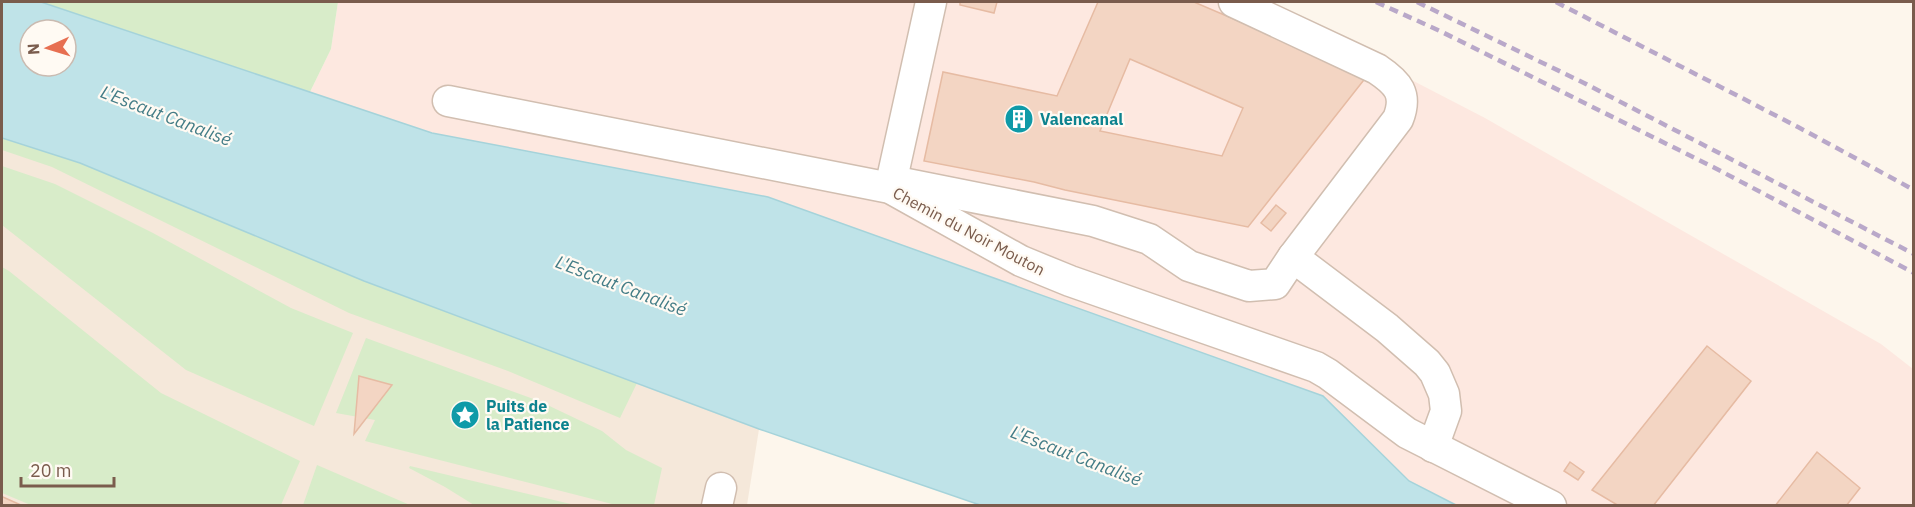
<svg xmlns="http://www.w3.org/2000/svg" width="1915" height="507" font-family="'IBM Plex Sans',sans-serif">
<style>
.residential{fill:#f5e8da}
.commercial{fill:#fde8e0}
.green{fill:#d8ecc9}
.water{fill:#bfe3e8;stroke:#a5d3da;stroke-width:1.5;fill-rule:evenodd}
.building{fill:#f3d5c3;stroke:#e6bba3;stroke-width:1.5;fill-rule:evenodd}
.lines{fill:none;stroke-linecap:round;stroke-linejoin:round}
.minor-casing{stroke:#d1beb0;stroke-width:33}
.minor{stroke:#fff;stroke-width:30}
.rail{stroke:#b9a8c9;stroke-width:4.5;stroke-dasharray:9 6;stroke-linecap:butt}
.labels{text-anchor:middle;stroke-width:4.5;stroke-linejoin:round;paint-order:stroke}
.culture-label{font-size:16px;font-weight:bold;fill:#0d838f;stroke:#fffaf3;text-anchor:start}
.street-label{font-size:16px;fill:#7a5c4d;stroke:#fffaf3}
.water-label{font-size:18px;font-style:italic;fill:#437c86;stroke:#fffaf3}
</style>
<rect width="100%" height="100%" fill="#fdf6ec"/>
<path class="residential" d="M2 138 80 163 364 281 759 429 747 505H2Z"/>
<path class="commercial" d="M338 2H1261L1485 118 1881 344 1913 369V505H1456L1409 481 1323 396 432 133 310 92 331 49Z"/>
<g class="green">
<path d="M41 2H338L331 49 310 92Z"/>
<path d="M2 138 80 163 364 281 637 383 620 418 508 371 349 313 52 167 2 150Z"/>
<path d="M2 166 55 184 153 233 291 308 353 333 314 426 186 370 2 225Z"/>
<path d="M2 267 9 271 161 393 300 461 281 505 33 506 2 493Z"/>
<path d="M366 338 539 401 602 431 626 450 662 468 654 505H616L365 441 375 420 336 413Z"/>
<path d="M317 465 410 505H303Z"/>
<path d="M410 466 575 505H474L445 487 409 468Z"/>
</g>
<path class="water" d="M2 2H41L432 133 768 197 1323 396 1409 481 1456 505H980L759 429 364 281 80 163 2 138ZM30 30H66V66H30Z"/>
<g class="building">
<path d="M960 2H997L994 13 960 5Z"/>
<path d="M1098 2H1194L1367 76 1248 227 1065 190 1034 182 924 161 943 72 1057 96ZM1130 59 1243 108 1222 156 1100 131Z"/>
<path d="M1276 205 1286 213 1271 231 1261 223Z"/>
<path d="M1707 346 1751 381 1653 506H1619L1592 490Z"/>
<path d="M359 376 392 385 354 434Z"/>
<path d="M1817 452 1860 488 1846 506H1775Z"/>
<path d="M1570 462 1584 472 1578 480 1564 471Z"/>
<path d="M2 497H3L23 506H2Z"/>
</g>
<g class="lines">
<g class="minor-casing">
<g id="minor">
<path d="M1234 2 1377 69C1398 83 1408 94 1398 119L1293 257 1387 328 1427 363 1435 373 1444 394 1446 411 1433 447"/>
<path d="M448 101 890 188 1021 261 1070 281 1316 367 1328 374 1407 433 1551 506"/>
<path d="M897 182 1093 221 1149 239 1189 266 1249 286 1275 284 1293 257"/>
<path d="M890 188 931 2"/>
<path d="M717 506 721 488"/>
</g>
</g>
<use href="#minor" class="minor"/>
<g class="rail">
<path d="M1376 2 1440 31 1713 167 1914 273"/>
<path d="M1417 2 1584 83 1914 254"/>
<path d="M1556 2 1798 127 1914 190"/>
</g>
</g>
<defs>
<g id="building-disc" transform="scale(1.5)"><circle r="9.5" fill="#0f9aa8" stroke="#fffaf3"/><path d="M-4-6H4V6H1V3H-1V6H-4ZM-2.5-4.3h1.7v1.8h-1.7ZM.8-4.3h1.7v1.8H.8ZM-2.5-1h1.7V.8h-1.7ZM.8-1h1.7V.8H.8Z" fill="#fff"/></g>
<g id="sight-disc" transform="scale(1.5)"><circle r="9.5" fill="#0f9aa8" stroke="#fffaf3"/><path d="M0-6L1.8-2.2L6-1.7L2.9 1.2L3.7 5.4L0 3.3L-3.7 5.4L-2.9 1.2L-6-1.7L-1.8-2.2Z" fill="#fff"/></g>
</defs>
<g fill-rule="evenodd">
<use href="#building-disc" x="1019" y="119"/>
<use href="#sight-disc" x="465" y="415"/>
</g>
<g class="labels">
<g class="culture-label">
<text x="1040" y="125">Valencanal</text>
<text x="486" y="412">Puits de<tspan x="486" dy="18">la Patience</tspan></text>
</g>
<g class="street-label">
<text transform="translate(969 231) rotate(28)" y="6">Chemin du Noir Mouton</text>
</g>
<g class="water-label">
<text transform="translate(166 116) rotate(21)" y="6">L'Escaut Canalisé</text>
<text transform="translate(621 286) rotate(21)" y="6">L'Escaut Canalisé</text>
<text transform="translate(1076 456) rotate(21)" y="6">L'Escaut Canalisé</text>
</g>
</g>
<rect width="1915" height="507" fill="none" stroke="#7a5c4d" stroke-width="6"/>
<g transform="translate(48 48) rotate(266)"><circle r="28" fill="#fffaf3" stroke="#cabbb1" stroke-width="1.5"/>
<path d="M0-4.5L10 22L0 15L-10 22Z" fill="#e76f51"/>
<text y="-9" font-size="16" font-weight="bold" text-anchor="middle" fill="#7a5c4d">N</text>
</g>
<path d="M21 477v9h93v-9" fill="none" stroke="#7a5c4d" stroke-width="3"/>
<text x="30" y="477" font-size="18" fill="#7a5c4d" stroke="#fffaf3" stroke-width="4.5" paint-order="stroke">20 m</text>
</svg>
